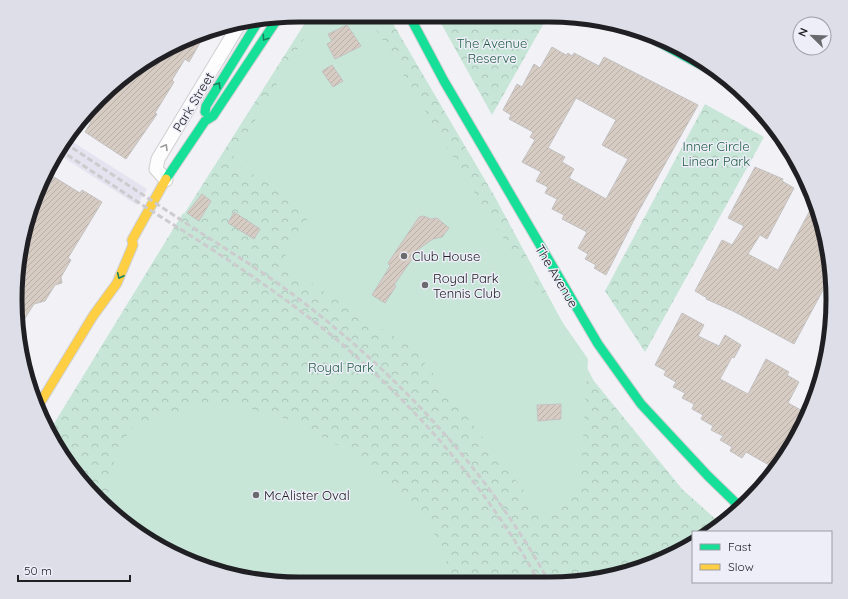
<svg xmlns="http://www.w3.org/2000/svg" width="848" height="599" font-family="Quicksand,sans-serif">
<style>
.built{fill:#e4e3ef}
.park{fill:url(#park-crowns)}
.pitch{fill:#c7e6d8}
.building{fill:url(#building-hatch);stroke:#c3c1c2;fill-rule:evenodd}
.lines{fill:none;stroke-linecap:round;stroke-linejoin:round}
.street-casing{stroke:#cfcfd3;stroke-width:15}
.fast-casing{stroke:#cfcfd3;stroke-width:11}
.slow-casing{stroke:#cfcfd3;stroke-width:11}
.street{stroke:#fdfdfe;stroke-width:13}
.fast{stroke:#16e098;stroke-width:9}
.slow{stroke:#ffcf43;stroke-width:9}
.rail{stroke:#ccccce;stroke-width:3;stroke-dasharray:6 3;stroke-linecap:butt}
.oneway{stroke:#1b805e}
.oneway2{stroke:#9a9a9c}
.poi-dot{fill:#69696e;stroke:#eeeef9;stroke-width:1.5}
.labels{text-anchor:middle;stroke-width:3;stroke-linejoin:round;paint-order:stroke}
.park-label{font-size:13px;fill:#205e43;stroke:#eeeef9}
.street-label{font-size:13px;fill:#202024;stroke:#eeeef9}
.poi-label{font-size:13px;fill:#202024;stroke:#eeeef9;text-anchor:start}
.rim{fill:none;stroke:#202024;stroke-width:5}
</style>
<defs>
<pattern id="park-crowns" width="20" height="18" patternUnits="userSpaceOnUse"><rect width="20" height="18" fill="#c7e6d8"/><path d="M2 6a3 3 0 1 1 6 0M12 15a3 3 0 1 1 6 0" fill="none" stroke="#abc5b9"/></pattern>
<pattern id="building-hatch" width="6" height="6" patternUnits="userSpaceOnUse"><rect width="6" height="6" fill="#d7ccc3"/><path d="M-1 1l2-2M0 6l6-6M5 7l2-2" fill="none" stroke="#b8afa7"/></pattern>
</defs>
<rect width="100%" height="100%" fill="#f1f1f6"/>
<path class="built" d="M68 139 147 189 137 205 58 154Z"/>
<g class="park">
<path d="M310 15 389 17 495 197 594 381 682 489 720 523 706 532H693V540L658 562 586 582 281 583 226 574 174 555 126 525 85 487 50 430 183 213 184 214Z"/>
<path d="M438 18 538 19 544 23 492 115Z"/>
<path d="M705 104 764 137 645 352 605 291Z"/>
</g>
<g class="pitch">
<path d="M318 15 368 16 489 217 588 359 580 489 544 516 414 349 347 307 281 263 313 210 231 161Z"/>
<path d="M198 406 248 408 290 420 339 446 378 473 422 515 445 551 449 582 281 583 226 574 174 555 126 525 113 512 110 478 118 448 134 425Z"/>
</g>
<g class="building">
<path d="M347 25 361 46 335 59 327 44 332 41 328 34Z"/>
<path d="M205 34 189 62 185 59 172 80 174 82 155 113 157 114 126 159 85 132 91 122 83 117 86 112 142 63Z"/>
<path d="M552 47 566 55 568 53 572 56 574 53 599 66 604 57 698 105 637 214 606 275 594 268 596 265 585 259 588 254 578 248 587 232 562 219 564 215 552 209 557 199 545 193 548 187 536 181 541 172 522 162 535 140 530 137 533 132 509 119 511 115 503 110 517 84 522 87 534 64 540 68ZM576 98 616 120 602 145 628 159 606 199 569 178 574 169 562 162 565 157 548 148Z"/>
<path d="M332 65 343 81 333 87 322 71Z"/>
<path d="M755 167 783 179 782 181 794 188 767 239 760 235 748 254 778 270 815 201 831 263V275L794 344 733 311 706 299 707 298 695 291 722 240 732 245 744 226 728 218Z"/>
<path d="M54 177 80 193 82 190 102 202 68 258 71 260 61 277 62 283 55 285 45 301 34 304 17 331V262L28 226 38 210 34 207 38 195 45 183 49 186Z"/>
<path d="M202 194 211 201 199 221 187 213Z"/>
<path d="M234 212 260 229 254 239 228 223Z"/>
<path d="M423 216 431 219 437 218 449 228 442 237 433 239 420 248 394 285 396 286 385 303 372 295 390 266 388 263 419 217Z"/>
<path d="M682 313 704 325 698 336 719 346 725 335 741 345 734 358 732 357 720 379 748 394 766 359 789 372 787 375 799 382 788 403 808 414 804 426 776 469 746 452 742 458 730 451 732 447 720 440 723 436 711 430 713 426 701 419 703 415 692 409 694 404 682 398 685 393 673 387 676 382 664 375 666 371 655 365Z"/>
<path d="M561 404V419L538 421 537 405Z"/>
</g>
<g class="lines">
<g class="street-casing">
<path id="street" d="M166 180 156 169 158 159 240 23"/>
</g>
<g class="fast-casing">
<g id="fast">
<path d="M410 17 444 81 598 344 641 404 708 476 741 508"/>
<path d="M653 39 714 72"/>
<path d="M205 112 206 106 259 20"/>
<path d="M166 179 205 121 213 116 278 18"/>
</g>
</g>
<g class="slow-casing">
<path id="slow" d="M37 408 93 316 117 283 133 245 132 240 166 179"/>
</g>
<use href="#street" class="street"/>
<use href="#fast" class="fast"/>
<use href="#slow" class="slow"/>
<g class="rail">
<path d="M65 143C110 173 155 203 201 233 237 256 274 279 308 306 404 381 490 474 549 582"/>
<path d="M60 150C90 170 120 190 150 210 214 250 278 291 336 339 417 407 488 489 539 582"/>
</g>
</g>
<defs><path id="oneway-chevron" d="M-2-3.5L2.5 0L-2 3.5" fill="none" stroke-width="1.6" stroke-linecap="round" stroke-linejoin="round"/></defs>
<g class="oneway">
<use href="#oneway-chevron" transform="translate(265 38) rotate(124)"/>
<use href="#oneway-chevron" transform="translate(218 85) rotate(-58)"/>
<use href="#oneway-chevron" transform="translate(120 276) rotate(115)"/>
</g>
<use class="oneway2" href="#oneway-chevron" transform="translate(165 147) rotate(-59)"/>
<g class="poi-dot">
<circle cx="404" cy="256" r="4"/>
<circle cx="425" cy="285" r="4"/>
<circle cx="256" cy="495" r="4"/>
</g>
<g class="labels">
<g class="park-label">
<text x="492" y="48">The Avenue<tspan x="492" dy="15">Reserve</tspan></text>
<text x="716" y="151">Inner Circle<tspan x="716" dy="15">Linear Park</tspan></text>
<text x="341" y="372">Royal Park</text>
</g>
<g class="street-label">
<text transform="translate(193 102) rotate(-59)" y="5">Park Street</text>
<text transform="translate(557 276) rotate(59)" y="5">The Avenue</text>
</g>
<g class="poi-label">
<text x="412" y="261">Club House</text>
<text x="433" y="283">Royal Park<tspan x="433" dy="15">Tennis Club</tspan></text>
<text x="264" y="500">McAlister Oval</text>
</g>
</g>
<path d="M0 0H848V599H0ZM299 22H549A277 277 0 0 1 826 299V300A277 277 0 0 1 549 577H299A277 277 0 0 1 22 300V299A277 277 0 0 1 299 22Z" fill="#dedee8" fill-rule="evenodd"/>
<path class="rim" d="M299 22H549A277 277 0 0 1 826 299V300A277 277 0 0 1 549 577H299A277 277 0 0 1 22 300V299A277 277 0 0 1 299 22Z"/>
<rect x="692" y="531" width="140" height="52" fill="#eeeef9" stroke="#9c9ca4"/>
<rect x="700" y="544" width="20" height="6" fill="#16e098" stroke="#9c9ca4"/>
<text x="728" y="551" font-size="12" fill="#202024">Fast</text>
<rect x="700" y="564" width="20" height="6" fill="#ffcf43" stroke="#9c9ca4"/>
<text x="728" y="571" font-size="12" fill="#202024">Slow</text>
<g transform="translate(812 36) rotate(293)"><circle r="19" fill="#eeeef9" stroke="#9c9ca4"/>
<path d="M0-3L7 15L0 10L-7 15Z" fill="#69696e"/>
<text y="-6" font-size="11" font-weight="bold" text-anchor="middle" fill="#202024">N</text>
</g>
<path d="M18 575v6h112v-6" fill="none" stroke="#202024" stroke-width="2"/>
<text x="24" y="575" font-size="12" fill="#202024" stroke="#eeeef9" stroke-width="3" paint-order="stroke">50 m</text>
</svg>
